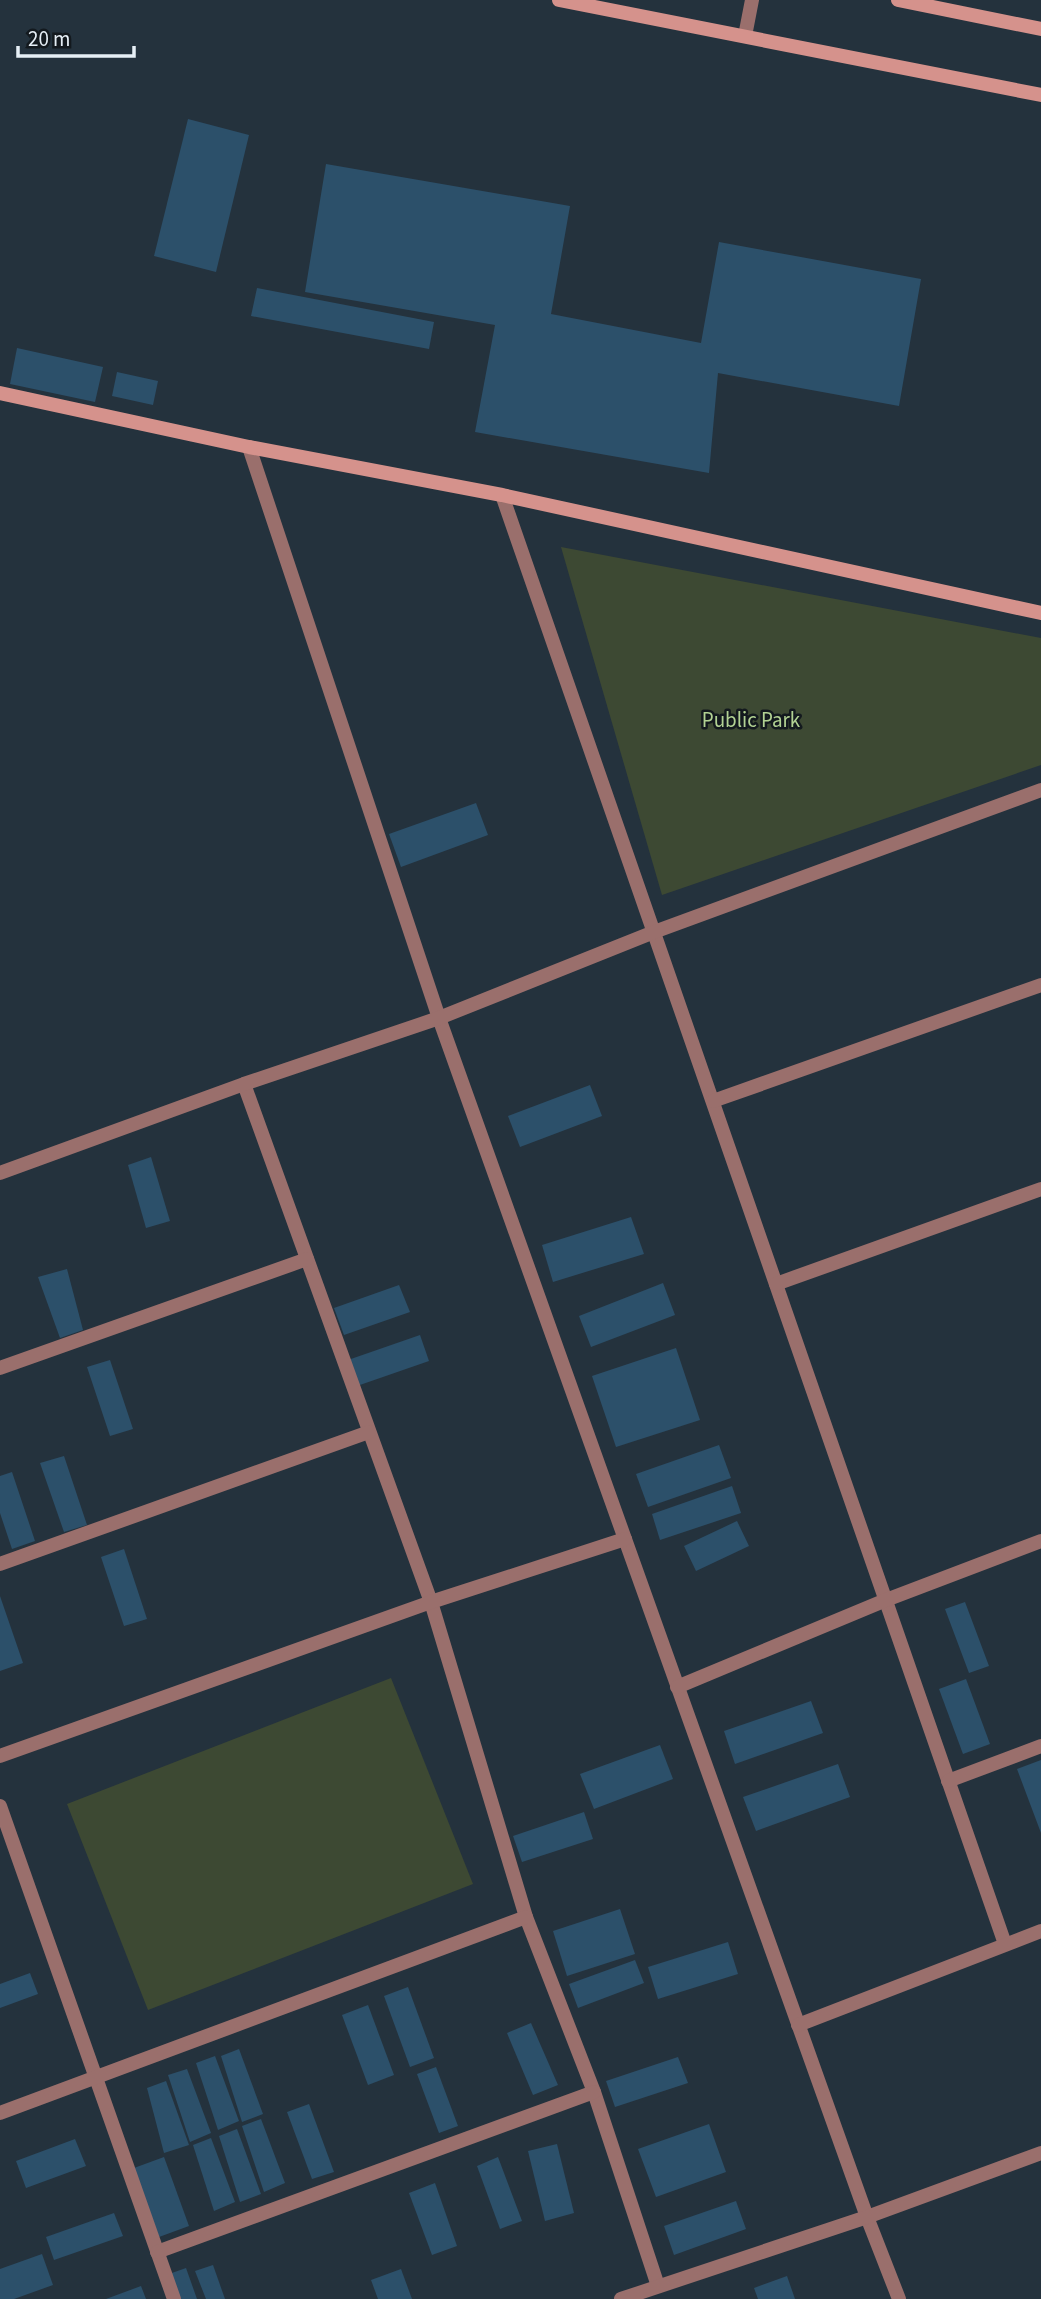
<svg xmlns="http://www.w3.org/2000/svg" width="1041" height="2299" font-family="'Source Sans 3',sans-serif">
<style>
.green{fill:#3d4933}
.building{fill:#2c506a}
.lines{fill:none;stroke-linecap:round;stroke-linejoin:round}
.street{stroke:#9a6f6c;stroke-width:14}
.secondary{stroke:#d5928c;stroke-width:14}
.labels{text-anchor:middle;stroke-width:5;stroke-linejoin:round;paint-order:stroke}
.park-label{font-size:21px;fill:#b2d293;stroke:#13191e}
</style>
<rect width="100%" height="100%" fill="#24323d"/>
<g class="green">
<path d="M561 547 1041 638V765L662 895Z"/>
<path d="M391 1678 473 1884 148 2010 67 1804Z"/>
</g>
<g class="building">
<path d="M188 119 249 135 216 272 154 256Z"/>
<path d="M326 164 570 206 551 314 701 343 719 242 921 279 899 406 718 373 709 473 475 432 495 325 305 292Z"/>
<path d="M257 288 434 322 429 349 251 316Z"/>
<path d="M17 348 103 367 95 402 10 384Z"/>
<path d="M117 372 158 381 153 405 112 396Z"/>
<path d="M476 803 488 835 401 867 389 834Z"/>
<path d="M590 1085 602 1116 520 1147 508 1116Z"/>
<path d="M151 1157 170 1221 146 1228 128 1165Z"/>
<path d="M631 1217 644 1254 553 1282 542 1245Z"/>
<path d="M67 1269 83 1330 60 1338 38 1277Z"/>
<path d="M663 1283 675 1315 591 1347 579 1316Z"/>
<path d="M399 1285 410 1312 344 1335 334 1308Z"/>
<path d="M420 1335 429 1361 357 1386 348 1360Z"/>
<path d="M676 1348 700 1420 616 1447 592 1376Z"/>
<path d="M110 1360 133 1429 110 1436 87 1367Z"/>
<path d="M719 1445 731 1478 648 1507 636 1474Z"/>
<path d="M64 1456 87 1525 64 1532 40 1463Z"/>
<path d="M12 1472 35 1541 12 1549 0 1513V1476Z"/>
<path d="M732 1486 741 1513 660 1540 652 1514Z"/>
<path d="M737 1521 749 1546 696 1571 684 1546Z"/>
<path d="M124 1549 147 1619 124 1626 101 1557Z"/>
<path d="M0 1596 23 1663 0 1671Z"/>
<path d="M965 1602 989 1666 969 1673 945 1609Z"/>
<path d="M966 1679 990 1744 963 1754 939 1689Z"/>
<path d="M811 1701 823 1733 735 1764 724 1731Z"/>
<path d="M660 1745 673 1779 594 1809 580 1774Z"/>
<path d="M1041 1760V1833L1017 1769Z"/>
<path d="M838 1764 850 1797 756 1831 743 1797Z"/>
<path d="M584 1812 593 1839 522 1862 513 1836Z"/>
<path d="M620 1909 635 1954 567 1976 553 1931Z"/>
<path d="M728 1942 738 1974 658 1999 648 1967Z"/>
<path d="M635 1960 644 1983 578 2008 569 1984Z"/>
<path d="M30 1973 38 1994 0 2008V1984Z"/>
<path d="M408 1987 434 2058 410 2067 384 1996Z"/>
<path d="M368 2005 394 2075 368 2085 342 2015Z"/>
<path d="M531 2023 558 2085 533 2095 507 2033Z"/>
<path d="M239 2049 263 2114 242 2122 221 2056Z"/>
<path d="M215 2056 239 2121 218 2130 196 2063Z"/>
<path d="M678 2057 688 2083 615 2107 606 2081Z"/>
<path d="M436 2067 458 2126 439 2133 417 2074Z"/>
<path d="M187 2069 211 2133 190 2142 168 2075Z"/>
<path d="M166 2081 189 2145 164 2153 147 2088Z"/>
<path d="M309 2104 334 2172 312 2179 287 2112Z"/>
<path d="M261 2119 285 2183 264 2192 242 2126Z"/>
<path d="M709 2124 726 2172 656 2197 638 2149Z"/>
<path d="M237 2129 261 2194 240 2202 219 2136Z"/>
<path d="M211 2138 235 2202 214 2211 193 2145Z"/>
<path d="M75 2139 86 2166 26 2188 16 2161Z"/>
<path d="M557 2144 574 2213 545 2221 528 2151Z"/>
<path d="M164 2157 189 2226 159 2237 134 2168Z"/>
<path d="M498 2157 522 2221 500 2229 477 2166Z"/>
<path d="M435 2183 457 2246 432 2255 409 2193Z"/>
<path d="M736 2201 746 2229 674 2255 664 2226Z"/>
<path d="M114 2213 123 2236 54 2260 46 2237Z"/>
<path d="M42 2254 53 2285 14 2299H0V2269Z"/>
<path d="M213 2265 225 2299H206L195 2271Z"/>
<path d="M186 2268 197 2299H179L169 2274Z"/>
<path d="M401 2269 412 2299H378L371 2280Z"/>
<path d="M787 2276 795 2299H758L754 2288Z"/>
<path d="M141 2286 146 2299H106Z"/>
</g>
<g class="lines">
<g class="street">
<path d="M745 36 752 0"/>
<path d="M249 447 439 1018 867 2217 899 2299"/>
<path d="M502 495 1005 1944"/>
<path d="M244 1084 431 1602 526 1917 594 2092 658 2286"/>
<path d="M713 1101 1041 985"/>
<path d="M0 1173 244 1084 439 1018 654 932 1041 790"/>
<path d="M776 1284 1041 1189"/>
<path d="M0 1368 307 1259"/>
<path d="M0 1564 369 1432"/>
<path d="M677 1687 886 1600 1041 1541"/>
<path d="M0 1756 431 1602 625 1539"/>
<path d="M948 1781 1041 1746"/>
<path d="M0 1806 174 2299"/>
<path d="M798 2025 1041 1931"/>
<path d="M0 2113 526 1917"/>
<path d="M157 2252 594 2092"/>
<path d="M621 2299 867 2217 1041 2153"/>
</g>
<g class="secondary">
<path d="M559 0 1041 95"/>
<path d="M898 0 1041 29"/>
<path d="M0 393 249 447 502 495 1041 613"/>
</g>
</g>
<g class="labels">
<g class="park-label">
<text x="751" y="727">Public Park</text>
</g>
</g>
<path d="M18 46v10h116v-10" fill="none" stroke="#e6eff6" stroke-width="3.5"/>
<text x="28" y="46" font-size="21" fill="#e6eff6" stroke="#13191e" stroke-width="5" paint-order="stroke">20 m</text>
</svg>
